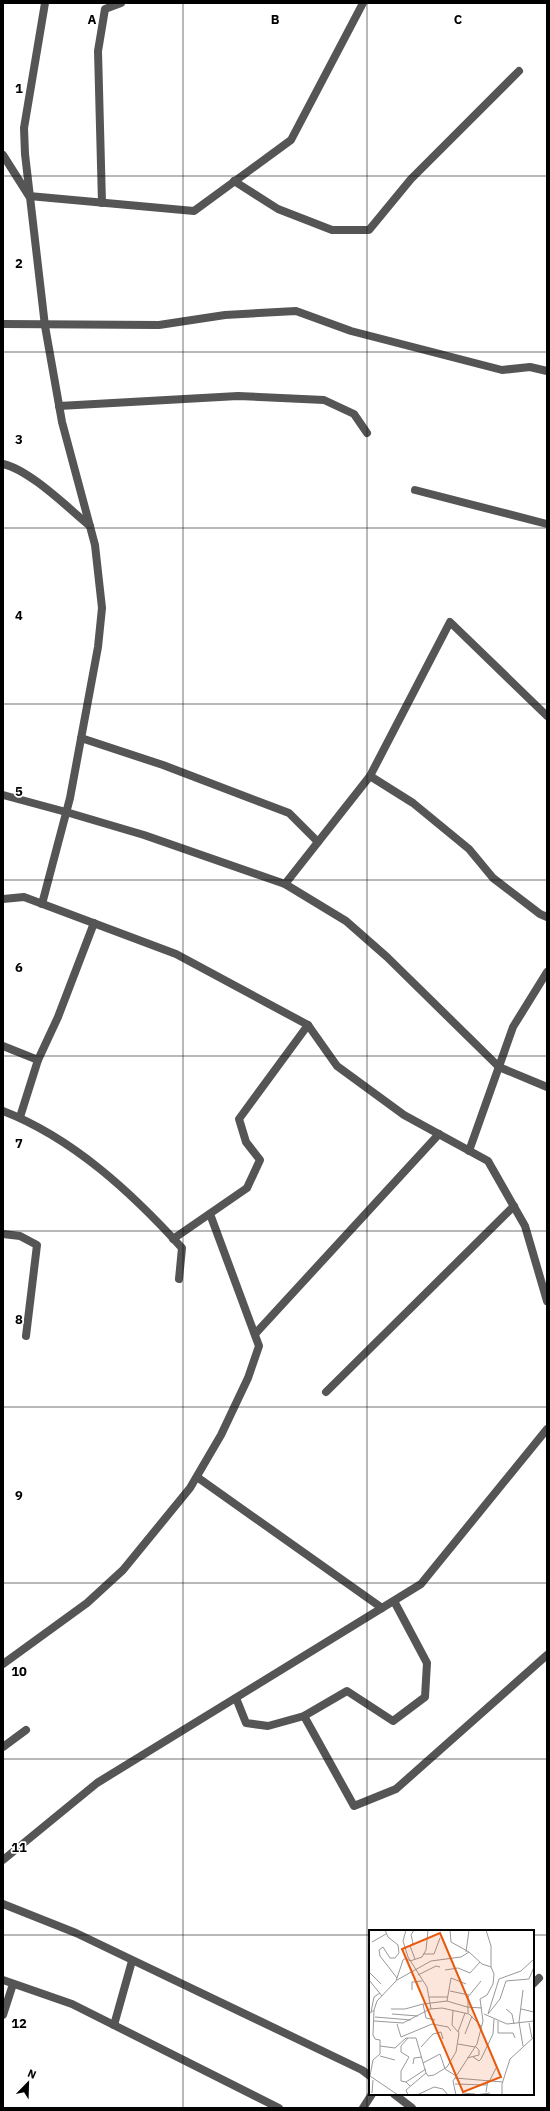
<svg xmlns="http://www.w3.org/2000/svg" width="550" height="2111" font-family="'IBM Plex Sans',sans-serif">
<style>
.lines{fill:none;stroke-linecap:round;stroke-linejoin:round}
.minor{stroke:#555;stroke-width:8}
.tertiary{stroke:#555;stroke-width:8}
.grid{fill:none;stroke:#000;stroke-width:1;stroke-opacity:0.55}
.inset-road{fill:none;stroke:#999;stroke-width:1}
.view{fill:#e8590c;fill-opacity:0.15;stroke:#e8590c;stroke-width:2}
.inset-edge{fill:none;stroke:#000;stroke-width:2}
.grid-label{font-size:13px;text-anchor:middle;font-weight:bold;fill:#000;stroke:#fff;stroke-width:3.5;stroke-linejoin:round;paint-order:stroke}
</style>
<rect width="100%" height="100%" fill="#fff"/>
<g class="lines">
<g class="minor">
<path d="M234 181 278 209 332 230H369L411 179 519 71"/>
<path d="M102 203 98 51 105 9 121 3"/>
<path d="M3 324 159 325 225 315 296 311 351 331 502 370 530 367 547 371"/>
<path d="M59 406 238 396 324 400 354 414 367 433"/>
<path d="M3 464C30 470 68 508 90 526"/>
<path d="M415 490 547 524"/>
<path d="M81 738 163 765 289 813 318 842"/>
<path d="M370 776 413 803 469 849 493 878 540 914 547 917"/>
<path d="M3 795 66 812 144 835 285 884 346 921 387 957 499 1067 547 1087"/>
<path d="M285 884 370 776 450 622 547 716"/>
<path d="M3 899 24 897 176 954 308 1025 337 1066 404 1115 488 1161 525 1226 547 1301"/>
<path d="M42 904 70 798 98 647 102 608 95 545 62 422 45 326 25 154 24 128 45 3"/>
<path d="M3 1046 38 1060"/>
<path d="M3 1111C73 1138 132 1193 182 1248L179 1279"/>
<path d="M20 1117 38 1060 58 1017 94 923"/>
<path d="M469 1151 513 1027 547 972"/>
<path d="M3 1234 20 1236 37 1245 26 1336"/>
<path d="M173 1239 247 1188 260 1160 246 1142 239 1119 308 1025"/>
<path d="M255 1334 439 1134"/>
<path d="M326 1392 514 1206"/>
<path d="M197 1477 382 1608"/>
<path d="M3 1664 87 1603 123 1570 190 1488 221 1435 248 1378 259 1346 210 1214"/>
<path d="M236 1698 246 1723 268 1726 304 1716 347 1691 393 1721 425 1697 427 1663 394 1601"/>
<path d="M304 1716 354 1806 396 1789 547 1655"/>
<path d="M3 1747 26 1730"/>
<path d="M3 1860 97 1783 421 1584 547 1429"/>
<path d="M3 1904 76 1933 362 2070 370 2076"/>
<path d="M3 1980 72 2004 279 2108"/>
<path d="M533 1984 539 1978"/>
<path d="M3 2015 13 1984"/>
<path d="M114 2025 132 1961"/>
<path d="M394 2094 412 2108"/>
<path d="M363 2108 372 2094"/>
</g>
<path class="tertiary" d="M3 155 29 196 194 211 291 140 363 3"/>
</g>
<path class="grid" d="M183 3V2108M367 3V2108M3 176H547M3 352H547M3 528H547M3 704H547M3 880H547M3 1056H547M3 1231H547M3 1407H547M3 1583H547M3 1759H547M3 1935H370M533 1935H547"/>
<g transform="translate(369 1930)">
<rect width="165" height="165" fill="#fff"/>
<path class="inset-road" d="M16 0 19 7 29 15 30 23 26 28H21L14 17 10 20 11 26 28 48M37 0 34 11 39 27 58 57 62 79M45 0 42 5 44 13 41 16 46 29M81 0 82 12 100 22 113 34 122 37 125 44 124 54 118 65 111 69 114 91 108 114 84 151 87 165M117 0 122 16V37M3 12 17 4M97 22 100 0M54 24H65L71 8M165 29 152 41 130 49 119 84 131 69 137 51 160 49 165 37M76 40 89 38 101 43 111 32M0 42 12 54M49 45 67 36 71 37M0 50 13 66M28 50 62 31 92 27 100 22M43 60V52L53 51M81 61 100 65M60 67H79M78 71 82 48 97 54M54 74 78 71 98 77 113 78M22 79H36L54 74 57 88 66 90M137 79 143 84 145 94M152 79 165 82M5 80 4 105 6 109 11 110V124L4 130 1 146 29 165M2 82 5 67 11 63M99 83V67L112 51M0 84 5 80 8 71 27 51 34 30 37 28 41 31 53 27 57 20 59 0M23 84 49 86M115 84 138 94 165 91M6 87 42 90M5 91 34 93 61 79 73 78 100 84 113 97M129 91V103H144L146 108M160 93 163 108M28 94 32 107 63 94 79 97 82 101M83 95 84 80M89 102 96 83M96 104 103 86M39 108 32 116V122L40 127 32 141V151L37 152 41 156M89 114 106 117M11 116 26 118 37 108H47L57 143 59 146 65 145 78 137 87 122 90 103 83 95M154 116 150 92 154 60M52 117 64 104 72 102 74 109M11 126 26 130M104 127 110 131 112 129 124 104 125 89M98 128 110 125V120L106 116M54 133 71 124 76 139 87 146M44 134 45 128 53 127M86 148 134 152M121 150 127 138M37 152 57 139M86 154 118 155M117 162 119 150M3 163 4 150M93 163 106 164M39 165 37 160 57 143M48 165 65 157 74 159 79 165M106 165 121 163M133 165V154L141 129 165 107"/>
<path class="view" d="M71 3 132 147 94 162 33 19Z"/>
<rect width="165" height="165" class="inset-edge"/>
</g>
<g class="grid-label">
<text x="92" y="24">A</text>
<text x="275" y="24">B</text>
<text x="458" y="24">C</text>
<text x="19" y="93">1</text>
<text x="19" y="268">2</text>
<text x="19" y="444">3</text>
<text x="19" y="620">4</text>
<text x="19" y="796">5</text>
<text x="19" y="972">6</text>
<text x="19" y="1148">7</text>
<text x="19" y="1324">8</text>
<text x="19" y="1500">9</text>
<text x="19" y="1676">10</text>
<text x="19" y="1852">11</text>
<text x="19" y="2028">12</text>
</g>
<rect width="550" height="2111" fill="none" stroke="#000000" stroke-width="8"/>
<g transform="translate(28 2083) rotate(23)" stroke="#ffffff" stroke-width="3" paint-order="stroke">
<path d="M0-3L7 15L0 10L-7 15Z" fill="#000000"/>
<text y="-6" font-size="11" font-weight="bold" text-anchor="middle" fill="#000000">N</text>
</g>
</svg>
